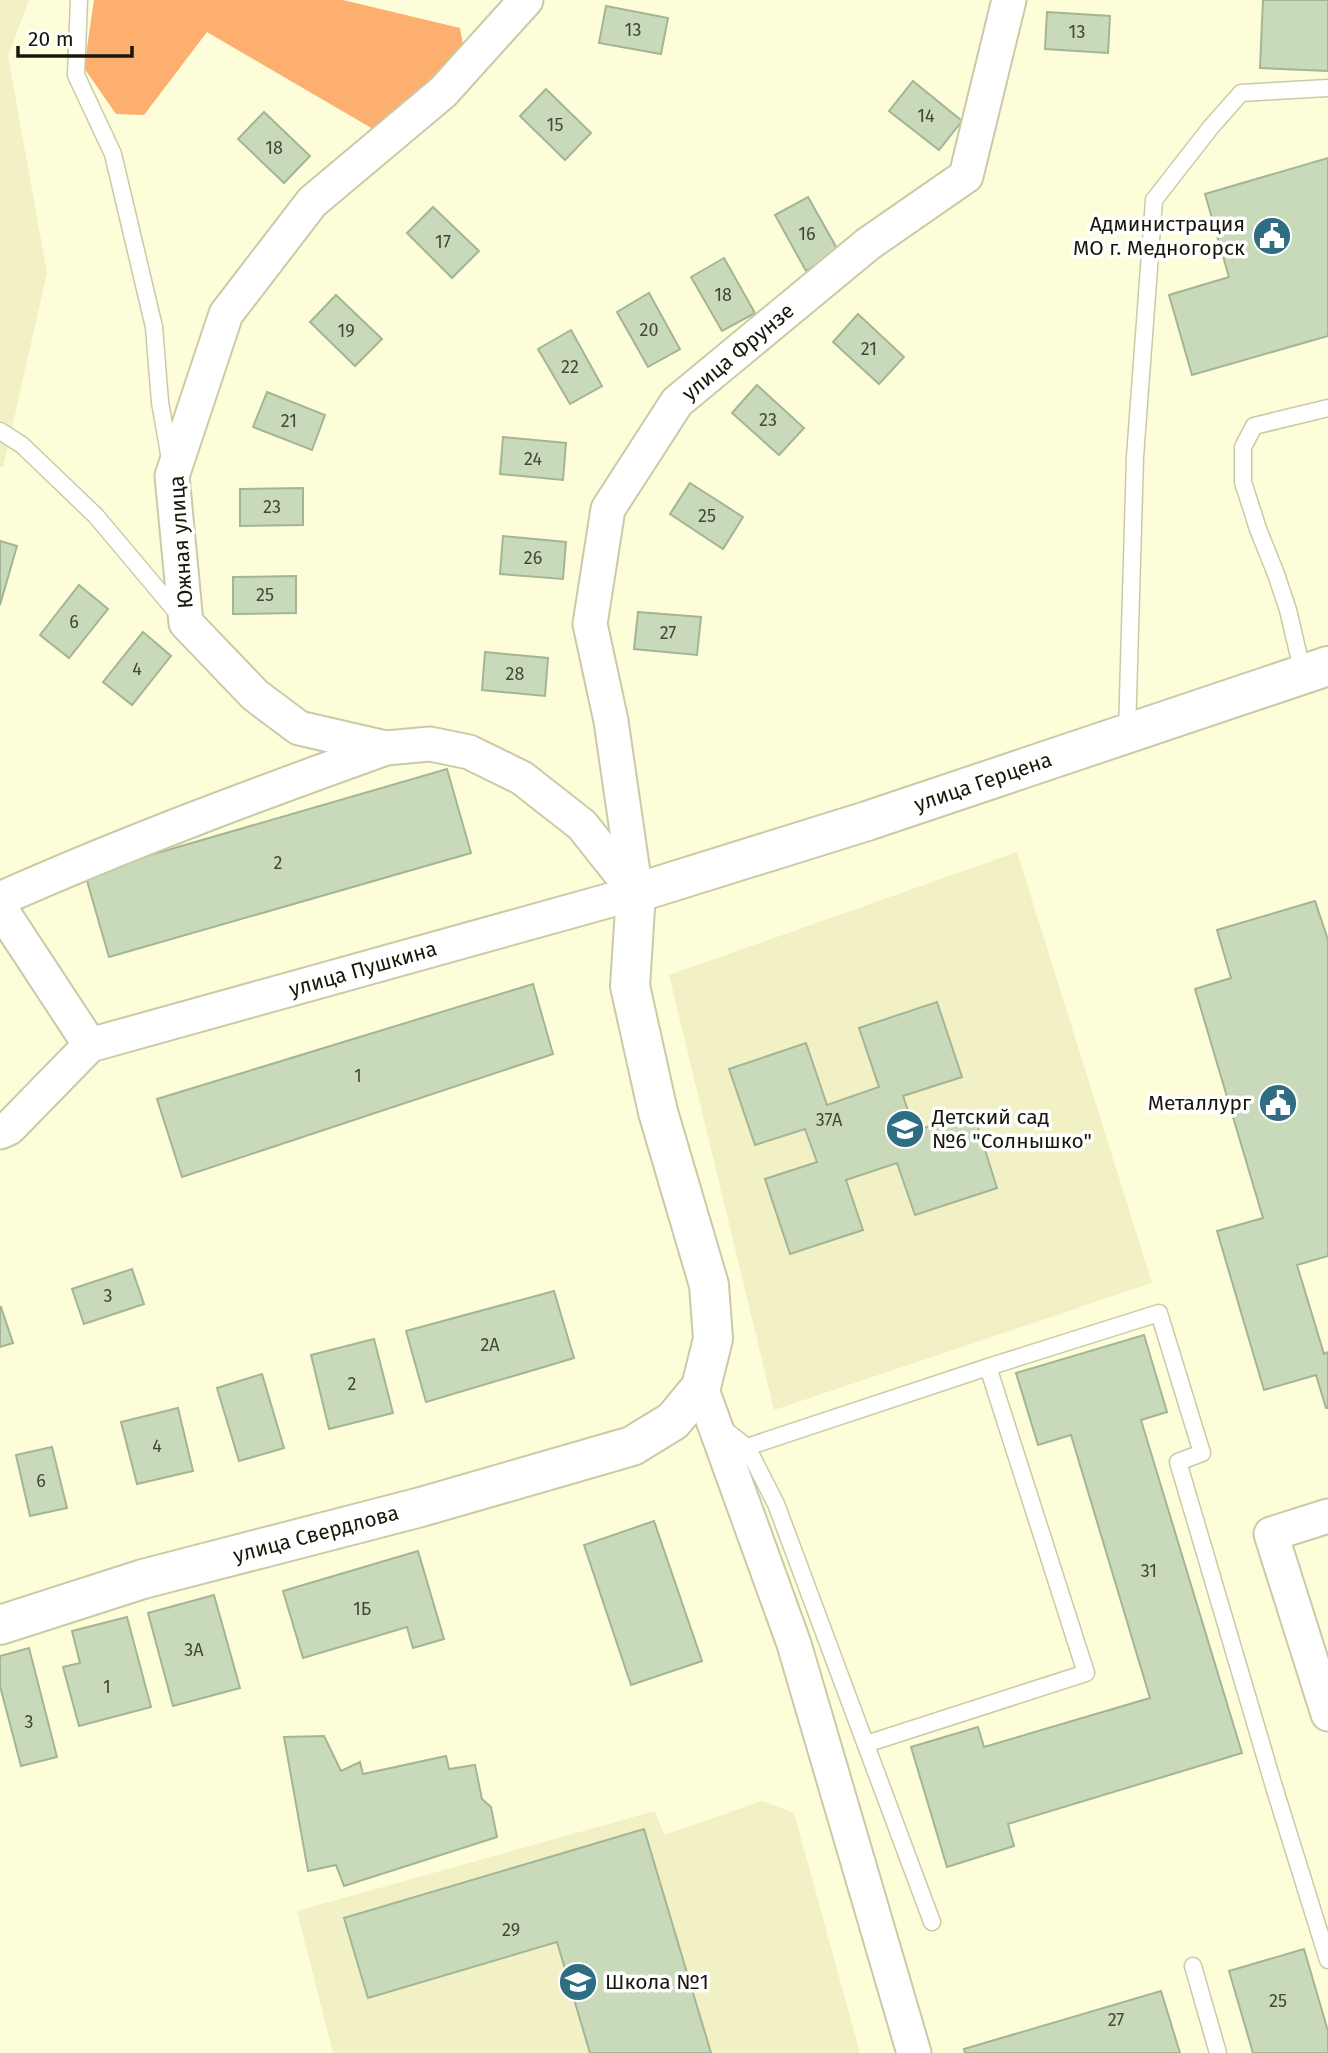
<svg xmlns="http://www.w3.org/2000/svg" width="1328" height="2053" font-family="'Fira Sans',sans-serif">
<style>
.built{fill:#f1f1c5}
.forest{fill:#fcaf6e}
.building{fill:#c9daba;stroke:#a4b596;stroke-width:2}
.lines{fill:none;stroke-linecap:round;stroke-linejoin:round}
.lane-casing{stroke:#cacaa7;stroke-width:19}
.street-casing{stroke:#cacaa7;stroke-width:37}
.secondary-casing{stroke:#cacaa7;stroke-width:42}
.lane{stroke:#fff;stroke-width:16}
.street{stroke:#fff;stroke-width:33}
.secondary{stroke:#fff;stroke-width:38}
.labels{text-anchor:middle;stroke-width:7;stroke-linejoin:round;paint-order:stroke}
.number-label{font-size:18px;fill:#444836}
.poi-label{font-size:21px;fill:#17170a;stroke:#fff;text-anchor:end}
.street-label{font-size:21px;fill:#17170a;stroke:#fff}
</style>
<rect width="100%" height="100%" fill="#fdfdd9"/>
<g class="built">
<path d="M0 0H29L8 56 47 273 3 467H0Z"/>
<path d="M1017 852 1152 1283 774 1410 669 975Z"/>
<path d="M762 1801 794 1813 860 2053H333L297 1911 655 1811 664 1835Z"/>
</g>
<path class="forest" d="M94 0H343L460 28 464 50 425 93 373 129 207 32 144 115 116 114 84 68Z"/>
<g class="building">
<path d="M1263 0H1328V71L1260 68Z"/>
<path d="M606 6 668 18 661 54 599 43Z"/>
<path d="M1047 12 1110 16 1108 53 1045 49Z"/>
<path d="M913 81 962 121 939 150 889 111Z"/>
<path d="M546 89 591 133 565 160 520 116Z"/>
<path d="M264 112 310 156 284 183 238 139Z"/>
<path d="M1328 158V336L1192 375 1169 295 1229 277 1205 194Z"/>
<path d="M808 197 839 252 806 271 775 215Z"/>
<path d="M433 207 479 251 452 278 407 233Z"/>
<path d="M724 258 755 313 722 331 691 277Z"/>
<path d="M649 293 680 349 648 367 617 312Z"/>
<path d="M336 295 382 339 355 366 310 322Z"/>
<path d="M858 314 904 357 879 384 833 342Z"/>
<path d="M571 330 602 386 570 404 538 349Z"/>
<path d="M757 385 804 428 779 455 732 413Z"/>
<path d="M267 392 325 415 312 450 253 427Z"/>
<path d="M503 437 566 443 563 480 500 474Z"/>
<path d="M690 483 743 517 723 549 670 514Z"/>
<path d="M303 488V525L240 526V489Z"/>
<path d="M503 536 566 542 563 579 500 574Z"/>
<path d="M0 541 17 546 0 605Z"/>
<path d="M296 576V613L233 614V577Z"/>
<path d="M79 585 108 609 69 658 40 635Z"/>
<path d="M638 612 701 617 697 655 634 649Z"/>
<path d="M143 632 171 656 132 705 103 682Z"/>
<path d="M485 652 548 658 545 696 482 690Z"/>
<path d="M447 769 471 853 109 957 85 874Z"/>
<path d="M1315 901 1328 940V1256L1297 1265 1324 1354 1328 1352V1408H1326L1316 1375 1264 1390 1217 1231 1263 1218 1195 989 1231 978 1217 930Z"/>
<path d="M533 984 553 1054 182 1177 157 1099Z"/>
<path d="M937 1002 962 1077 903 1096 915 1131 973 1112 997 1188 915 1215 897 1163 846 1180 863 1230 790 1254 765 1179 817 1162 805 1129 755 1145 729 1069 806 1043 827 1105 879 1087 859 1028Z"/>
<path d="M132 1269 144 1304 84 1324 72 1289Z"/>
<path d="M554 1291 574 1358 426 1402 406 1331Z"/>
<path d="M1 1307 13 1343 0 1347V1308Z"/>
<path d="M1144 1335 1167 1412 1141 1420 1242 1753 1008 1824 1014 1846 947 1867 911 1747 978 1727 984 1747 1150 1698 1071 1435 1038 1445 1016 1373Z"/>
<path d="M374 1339 393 1413 329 1429 311 1355Z"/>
<path d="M262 1374 284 1448 239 1461 217 1388Z"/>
<path d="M178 1408 193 1471 137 1484 121 1422Z"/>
<path d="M52 1447 67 1508 30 1516 16 1455Z"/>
<path d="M654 1521 702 1661 631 1685 584 1545Z"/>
<path d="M418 1551 444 1639 413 1648 407 1627 303 1658 283 1591Z"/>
<path d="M214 1595 240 1688 173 1706 148 1613Z"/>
<path d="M127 1617 151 1707 79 1726 63 1667 80 1663 72 1631Z"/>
<path d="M29 1648 57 1757 21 1766 0 1686V1656Z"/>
<path d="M324 1736 341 1771 360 1762 363 1774 446 1756 449 1769 475 1765 482 1799 491 1807 497 1837 344 1886 336 1865 308 1871 284 1737Z"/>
<path d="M644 1829 711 2053H590L557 1942 368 1998 344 1918Z"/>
<path d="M1304 1949 1328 2031V2053H1253L1229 1971Z"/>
<path d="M1161 1991 1180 2053H965L964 2049Z"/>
</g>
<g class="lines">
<g class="lane-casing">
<g id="lane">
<path d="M79 0 76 75 113 154 154 327 160 402 170 459"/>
<path d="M0 431 22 445 96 516 180 616"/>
<path d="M1303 674 1288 610 1276 574 1258 529 1243 482V447L1254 426 1328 408"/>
<path d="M1127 732 1135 457 1154 200 1211 127 1241 93 1328 88"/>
<path d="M720 1426 747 1447 776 1504 932 1922"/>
<path d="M747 1447 988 1367"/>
<path d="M866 1744 1086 1673 988 1367 1159 1313 1202 1453 1178 1462 1275 1790 1328 1960"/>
<path d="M1193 1966 1218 2053"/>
</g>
</g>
<g class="street-casing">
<g id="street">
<path d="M526 0 443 92 312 202 226 314 172 476 186 623 255 695 299 728 386 748 430 744 469 752 522 778 582 825 636 893"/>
<path d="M636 893 611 721 590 624 608 509 677 402 868 244 966 176 1009 0"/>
<path d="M0 899C126 843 255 795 386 748"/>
<path d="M0 908 90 1045 9 1128 0 1132"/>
<path d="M90 1045 636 893"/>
<path d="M701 1387 794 1644 914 2053"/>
<path d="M1328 1516 1271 1534 1328 1714"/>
</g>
</g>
<g class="secondary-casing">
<path id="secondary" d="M0 1625 143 1579 421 1507 632 1446 673 1421 701 1387 713 1339 709 1285 658 1112 630 986 636 893 867 821 1328 666"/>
</g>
<use href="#lane" class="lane"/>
<use href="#street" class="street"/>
<use href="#secondary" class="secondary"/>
</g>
<defs>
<g id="civic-disc" transform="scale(2.0125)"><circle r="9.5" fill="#2f6d83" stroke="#fff"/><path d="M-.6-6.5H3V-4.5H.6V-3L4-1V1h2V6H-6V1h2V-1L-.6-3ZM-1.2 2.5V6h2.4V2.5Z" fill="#fff"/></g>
<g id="school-disc" transform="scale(2.0125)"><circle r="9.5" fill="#2f6d83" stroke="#fff"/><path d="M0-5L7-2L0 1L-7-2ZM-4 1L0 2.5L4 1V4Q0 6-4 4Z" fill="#fff"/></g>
</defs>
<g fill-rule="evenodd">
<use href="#civic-disc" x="1272" y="236"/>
<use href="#civic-disc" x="1278" y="1103"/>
<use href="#school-disc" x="905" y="1129"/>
<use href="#school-disc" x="578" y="1982"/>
</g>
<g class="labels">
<g class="number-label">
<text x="633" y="36">13</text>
<text x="1077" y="38">13</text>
<text x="926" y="122">14</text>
<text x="555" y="131">15</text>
<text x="274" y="154">18</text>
<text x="807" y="240">16</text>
<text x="443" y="248">17</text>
<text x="723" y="301">18</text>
<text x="649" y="336">20</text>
<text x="346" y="337">19</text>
<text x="869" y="355">21</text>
<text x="570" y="373">22</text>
<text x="768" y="426">23</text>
<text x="289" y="427">21</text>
<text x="533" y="465">24</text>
<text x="272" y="513">23</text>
<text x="707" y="522">25</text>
<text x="533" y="564">26</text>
<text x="265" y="601">25</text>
<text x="74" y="628">6</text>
<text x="668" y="639">27</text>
<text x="137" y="675">4</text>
<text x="515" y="680">28</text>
<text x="278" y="869">2</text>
<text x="358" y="1082">1</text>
<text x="829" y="1126">37А</text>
<text x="108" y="1302">3</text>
<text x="490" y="1351">2А</text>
<text x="352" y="1390">2</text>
<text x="157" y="1452">4</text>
<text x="41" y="1487">6</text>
<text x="1149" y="1577">31</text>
<text x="362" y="1615">1Б</text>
<text x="194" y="1656">3А</text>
<text x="107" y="1693">1</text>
<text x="29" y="1728">3</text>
<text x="511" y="1936">29</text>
<text x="1278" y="2007">25</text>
<text x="1116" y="2026">27</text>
</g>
<g class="poi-label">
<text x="1245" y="231">Администрация<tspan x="1245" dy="24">МО г. Медногорск</tspan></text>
<text x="1251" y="1110">Металлург</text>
<text x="932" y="1124" text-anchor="start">Детский сад<tspan x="932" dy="24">№6 "Солнышко"</tspan></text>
<text x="605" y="1989" text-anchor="start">Школа №1</text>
</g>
<g class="street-label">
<text transform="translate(738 352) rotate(-40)" y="7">улица Фрунзе</text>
<text transform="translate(181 542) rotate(-94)" y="7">Южная улица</text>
<text transform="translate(983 782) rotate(-19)" y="7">улица Герцена</text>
<text transform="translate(363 969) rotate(-16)" y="7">улица Пушкина</text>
<text transform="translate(316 1534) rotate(-15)" y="7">улица Свердлова</text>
</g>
</g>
<path d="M18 46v10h114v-10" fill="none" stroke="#17170a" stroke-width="3.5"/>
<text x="28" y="46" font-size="21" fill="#17170a" stroke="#ffffff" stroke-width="5" paint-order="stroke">20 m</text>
</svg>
